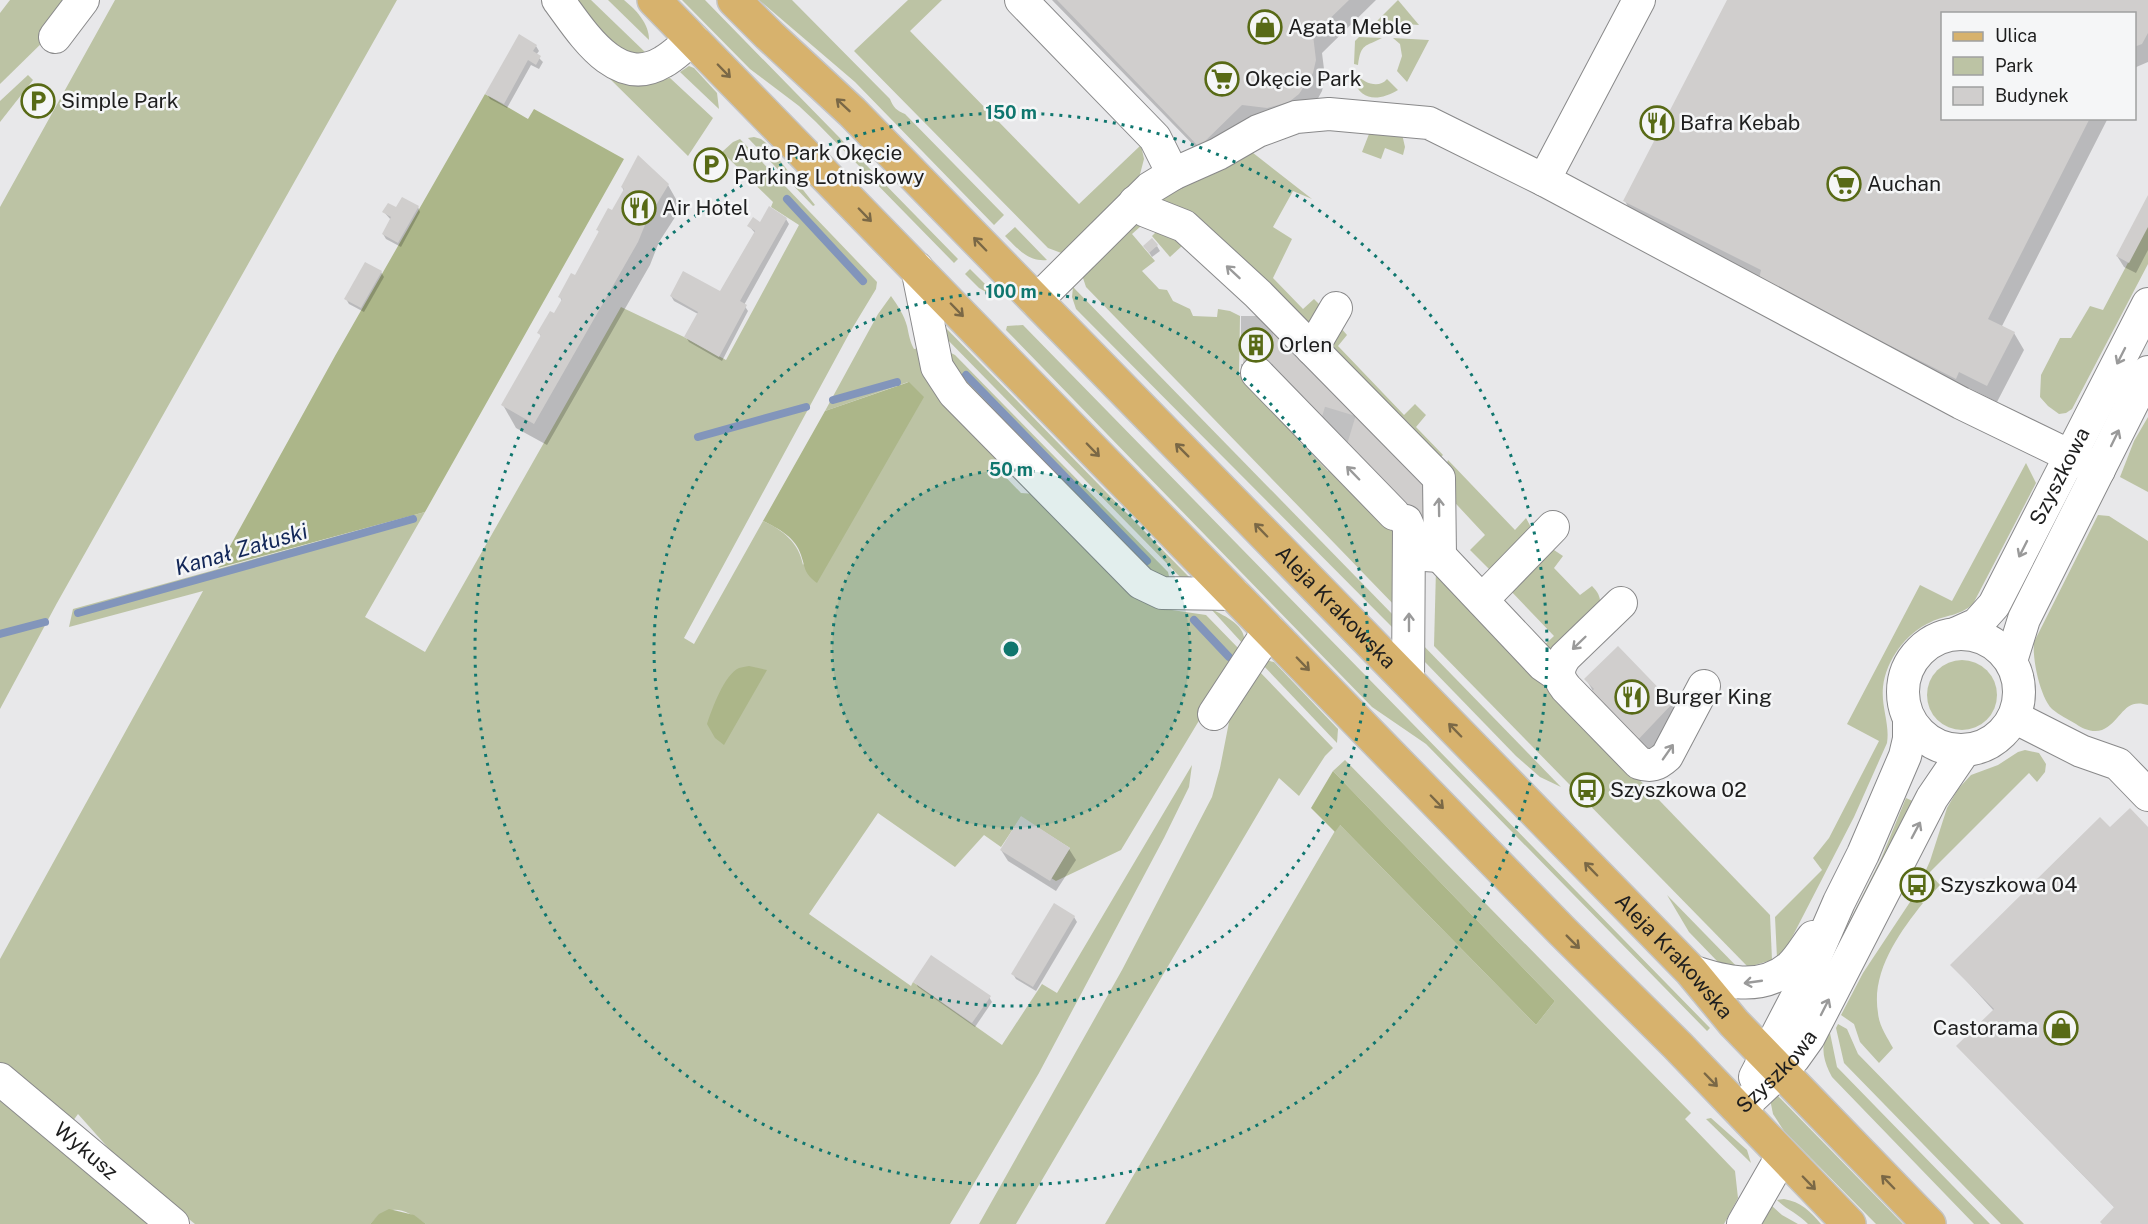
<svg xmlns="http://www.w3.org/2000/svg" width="2148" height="1224" font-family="'Public Sans',sans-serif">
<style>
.green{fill:#bcc3a4}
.forest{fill:#acb689}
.shadow{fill:#0003}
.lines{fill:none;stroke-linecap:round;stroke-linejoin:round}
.stream{stroke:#8295bb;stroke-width:8}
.building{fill:#d0cecd}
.minor-tunnel{stroke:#c0c0c1;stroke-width:32;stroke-dasharray:32 16;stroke-linecap:butt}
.minor-casing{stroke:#89898a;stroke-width:34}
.major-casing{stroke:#c4c4c4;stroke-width:36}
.minor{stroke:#fff;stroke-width:32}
.major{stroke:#d7b26d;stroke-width:33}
.oneway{stroke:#7a6846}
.oneway2{stroke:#9a9a9a}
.ring{fill:none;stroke:#0f766e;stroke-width:3;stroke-dasharray:3 6}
.labels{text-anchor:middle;stroke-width:5;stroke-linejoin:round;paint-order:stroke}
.poi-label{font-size:21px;fill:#1e1e1e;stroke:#f5f6f7;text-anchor:start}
.street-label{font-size:21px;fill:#1e1e1e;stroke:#f5f6f7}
.water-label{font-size:22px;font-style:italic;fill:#132758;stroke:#f5f6f7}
.centre{fill:#0f766e;stroke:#f5f6f7;stroke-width:3}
.ring-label{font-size:18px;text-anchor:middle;font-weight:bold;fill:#0f766e;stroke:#f5f6f7;stroke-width:5;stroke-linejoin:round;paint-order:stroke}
</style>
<rect width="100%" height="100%" fill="#e8e8ea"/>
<g class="green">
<path d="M10 0H64L50 35 0 84V13Z"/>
<path d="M115 0H397L57 603 0 709V207Z"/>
<path d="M577 0H591L646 53 635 56 608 43Z"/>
<path d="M608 0H624C636 10 649 23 649 40Z"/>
<path d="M682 0H705L958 259 954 263 816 122 799 106 750 69Z"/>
<path d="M759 0H792L890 99C893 107 897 111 905 114L1004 215 994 225 855 82Z"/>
<path d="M908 0H942L910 31 1079 204 1141 145 1144 159 1139 178 1064 254 1048 248 854 51Z"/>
<path d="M1398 0 1419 25 1376 22Z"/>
<path d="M1359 37 1382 38C1365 47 1361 43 1358 65L1354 64 1355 41Z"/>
<path d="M1393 38 1429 40 1407 82 1397 71 1402 56 1400 44Z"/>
<path d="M689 66 694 68 717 93 719 109 680 72Z"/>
<path d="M28 75 33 80 0 122V101Z"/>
<path d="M606 75 648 82 670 78 713 118 688 156Z"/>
<path d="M1357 75C1364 83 1379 89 1387 79L1398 90C1379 101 1362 102 1353 80Z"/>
<path d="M1375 129 1402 134 1405 147 1403 155 1385 148 1381 159 1362 152 1369 134Z"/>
<path d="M754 137 761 139 766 143 815 205 813 206 748 138Z"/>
<path d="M740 139 877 282 876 289 850 332 684 638 694 644 763 521C783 530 799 543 803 565L908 382 825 411 878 314 891 296C898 306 904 315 907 326 909 335 910 342 914 349L920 348 997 455 996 467 1021 493 1035 494 1171 605 1172 610 1206 615 1241 651 1121 850 1056 881 1051 878 1070 848 1021 817 1001 847 984 835 955 867 878 813 809 914 911 986 913 982 1002 1045 1042 984 1057 993 1192 765 1189 787 1164 838 1039 1073 950 1224H426C404 1208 389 1202 370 1224H195L128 1170 78 1114 70 1125 0 1062V959L203 591 69 627 73 609 425 512 365 617 425 652 621 307 684 337 726 360 799 225 771 207 773 202 722 152 733 142Z"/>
<path d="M1248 149 1312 199 1293 191 1273 227 1292 239 1273 278 1303 309 1314 299 1323 308 1307 329 1162 204 1159 198Z"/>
<path d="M1136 225 1141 226 1132 234 1155 261 1142 271 1159 289 1167 290 1173 301 1190 309 1193 316 1217 317 1218 309 1230 311 1240 316 1239 375 1306 434 1298 440 1328 471 1336 465 1396 522 1399 610 1086 287 1081 272 1120 230Z"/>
<path d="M2148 225V264L2072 409 2066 413 2059 414 2048 406 2040 397 2041 375 2060 338H2071L2090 306 2103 310Z"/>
<path d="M1015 227 1047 260C1028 262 1018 249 1005 236Z"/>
<path d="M1161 227 1183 245 1170 257 1152 236Z"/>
<path d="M970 269 995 294V297L979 288 965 274Z"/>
<path d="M1073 287 1398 620 1395 630 1076 309 1072 297Z"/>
<path d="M942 324 1190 578 1185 582 940 332Z"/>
<path d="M1023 325 1710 1028 1707 1031 1426 744 1372 707 1006 330 1007 326Z"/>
<path d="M1340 327 1347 335 1338 346 1404 415 1415 404 1426 415 1416 427 1443 455 1433 465 1328 349Z"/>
<path d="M945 350 955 355 1168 572 1170 581 1157 578 958 377Z"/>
<path d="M2148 417V492L2120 477 2134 441Z"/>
<path d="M1448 460 1515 530 1526 518 1533 531 1495 575 1470 550 1485 535 1445 492 1444 470Z"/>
<path d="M2026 463 2036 483 1973 604C1958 617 1947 614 1931 622 1906 633 1886 660 1883 687 1881 707 1890 724 1887 743L1854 817 1786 949 1777 958 1775 917 1822 870 1813 858 1829 838 1879 741 1847 724 1920 585 1952 601Z"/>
<path d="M2098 515 2109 516 2148 541V705C2123 697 2122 721 2102 730 2093 733 2083 729 2076 724 2068 719 2059 715 2052 709 2040 697 2032 658 2034 642Z"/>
<path d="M1548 550H1554L1563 556 1554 568 1580 595 1592 586C1599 593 1601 598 1600 608L1554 653 1540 649 1554 636 1508 588Z"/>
<path d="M1436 569 1770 915 1772 960 1748 967 1434 646Z"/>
<path d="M1211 609C1225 616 1248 626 1244 645Z"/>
<path d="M1418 640 1561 787 1540 777 1516 756 1424 661Z"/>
<path d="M1264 660 1274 662 1338 729 1337 743 1260 662Z"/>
<circle cx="1962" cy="695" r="35"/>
<path d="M1257 669 1333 748 1325 756 1299 796 1279 778 1016 1224H979L1122 970 1212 797 1220 768 1231 712Z"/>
<path d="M2025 750 2039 753 2046 764 2045 772 2037 782 2029 773 1929 873 1940 885 1927 899 1917 890 1930 861 1947 808 1958 789 1971 775 1998 765 2018 752Z"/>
<path d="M1345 760 1691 1113 1685 1119 1735 1171 1738 1198 1724 1224H1105L1339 824 1536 1025 1555 1001 1333 771Z"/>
<path d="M1906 798 1917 803 1810 999 1881 859Z"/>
<path d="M1667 895 1743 973 1723 966 1718 962 1689 932Z"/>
<path d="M1914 896 1923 903C1899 933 1871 972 1878 1013 1879 1026 1887 1037 1893 1048L1879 1063 1860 1042 1854 1024 1841 1015 1863 973Z"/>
<path d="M1838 1024 1847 1029 1858 1054 2024 1224H2001L1844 1063 1836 1028Z"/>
<path d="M1827 1032 1830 1033 1837 1067 1990 1224H1974L1832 1077C1824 1062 1820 1048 1827 1032Z"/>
<path d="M1775 1093 1903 1224H1876L1784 1131 1773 1114 1769 1094Z"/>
<path d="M0 1094 152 1224H0Z"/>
<path d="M1711 1118 1747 1150 1751 1163 1706 1119Z"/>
<path d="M1784 1199C1801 1202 1810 1211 1821 1224H1808C1799 1214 1787 1210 1777 1200Z"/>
<path d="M1772 1206 1782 1215 1798 1224H1755L1765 1210Z"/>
</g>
<g class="forest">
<path d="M485 94 528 119 534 109 624 159 425 512 218 568 335 356Z"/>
<path d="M909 382 924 397 817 583C804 573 806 570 801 555 796 538 778 528 763 521L825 411Z"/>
<path d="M749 666 767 670 724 745 715 738 707 724C712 709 724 675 739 668 742 667 745 667 749 666Z"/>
<path d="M1333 771 1555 1001 1536 1025 1340 825 1335 832 1311 808Z"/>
<path d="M389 1209 414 1215 426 1224H370L379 1214Z"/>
</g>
<g class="shadow">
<path d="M1052 0H1376L1322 53 1325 77 1322 91 1316 102 1210 162Z"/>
<path d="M1729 0H2148V62L2134 68V14H1942V118H2108L2002 326 2014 333 2024 350 1997 402 1969 388 1965 395 1634 218 1625 201Z"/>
<path d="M536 46 539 51 536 55 543 62 539 69 531 65 507 108 490 99 487 94Z"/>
<path d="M668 185 681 208 659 242 650 265 547 445 516 428 503 405 542 338 539 333 555 315 562 301 560 297 575 277 600 234 598 230 613 212 624 191 622 187Z"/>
<path d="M2148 198V250L2136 273 2124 267 2117 256Z"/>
<path d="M418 207 420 212 401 247 386 239 383 234 391 220 384 212Z"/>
<path d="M786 219 789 224 744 305 748 311 722 361 689 342 686 337 698 314 674 301 671 296 720 293 755 233 749 226Z"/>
<path d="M1157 246 1160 251 1152 257 1148 251Z"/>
<path d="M381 272 384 277 364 312 349 304 346 299Z"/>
<path d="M1618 648 1672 704 1682 721 1645 759 1601 705 1586 679Z"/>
<path d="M2110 829H2148V1224H2103L2115 1208 1958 1047 1994 1011 1952 965Z"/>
<path d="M1069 849 1076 860 1056 891 1008 861 1001 850Z"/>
<path d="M1074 917 1077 922 1036 991 1016 979 1013 974Z"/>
<path d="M915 982 989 997 992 1002 975 1027 918 987Z"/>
</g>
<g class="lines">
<g class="stream">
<path d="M787 199 863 281"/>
<path d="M966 375 1147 561"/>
<path d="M833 400 897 382"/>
<path d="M698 437 806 407"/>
<path d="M78 613 413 519"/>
<path d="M1194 620 1229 657"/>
<path d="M0 634 45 622"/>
</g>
</g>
<g class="building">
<path d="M1057 0H1349L1313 35 1316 60 1313 73 1299 94 1289 102 1267 108 1242 105 1199 147Z"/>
<path d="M1727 0H2148V33L2142 44 2134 47V14H1942V118H2090L1988 319 2015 332 1987 386 1959 372 1956 379 1759 279 1761 270 1623 201Z"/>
<path d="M519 34 537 45 533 51 541 56 536 65 528 60 504 104 485 94Z"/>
<path d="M638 155 669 184 647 220 638 242 534 424 501 405 541 335 537 333 550 311 554 313 562 299 558 297 571 273 575 275 599 231 596 230 608 208 612 210 624 189 621 187Z"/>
<path d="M2148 195V227L2129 263 2116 256Z"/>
<path d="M402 197 419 206 398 243 382 234 391 217 382 212 388 203 396 207Z"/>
<path d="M769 206 787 218 740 301 747 305 719 357 684 337 698 312 670 296 683 271 720 291 755 231 747 226 753 217 760 222Z"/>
<path d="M1152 238 1158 245 1149 253 1143 246Z"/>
<path d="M365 262 382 271 361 308 344 299Z"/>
<path d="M1244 316H1270L1433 487V522L1394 521 1243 373Z"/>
<path d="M1618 646 1673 703 1635 743 1592 691 1594 689 1584 679Z"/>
<path d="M2130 808 2148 827V1224H2102L2100 1222 2114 1207 1956 1046 1994 1009 1950 965 2100 817 2110 827Z"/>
<path d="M1021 816 1070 848 1050 881 1000 850Z"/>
<path d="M1054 903 1075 916 1033 987 1011 974Z"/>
<path d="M931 955 991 996 972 1023 913 982Z"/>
</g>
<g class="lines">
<g class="minor-tunnel">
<path d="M1257 316V373"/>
<path d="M1331 442 1345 396"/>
</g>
<g class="minor-casing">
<g id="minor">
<path d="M558 0C582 32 616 90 663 62 674 56 683 46 693 39"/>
<path d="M1021 0 1155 138 1173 174"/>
<path d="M55 37 83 0"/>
<path d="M1544 180 1639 0"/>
<path d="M1135 202 1146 211 1184 226 1258 294 1439 478 1440 556 1409 554"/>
<path d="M917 268 937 367 954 393 1141 583 1162 593 1234 594"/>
<path d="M1036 301 1150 188 1173 174 1218 154 1258 131 1296 117 1329 114 1429 123 1544 180 1961 403 2099 470"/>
<path d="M1312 349 1336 308"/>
<path d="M1257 373 1394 514"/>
<path d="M1406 521 1409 528 1408 681"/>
<path d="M1440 556 1543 665 1559 676"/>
<path d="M1482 600 1553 527"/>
<path d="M1621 603 1565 657C1557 669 1557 677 1566 688L1639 763C1651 767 1657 765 1667 756L1704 686"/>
<path id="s1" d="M1957 633 1977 624 1994 605 2148 304"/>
<circle cx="1961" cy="692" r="58"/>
<path d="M2011 661 2024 619 2148 372"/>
<path d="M1214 714 1269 630"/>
<path d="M2014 717 2081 751 2118 764 2148 795"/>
<path d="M1691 971C1724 982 1760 992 1790 967 1799 959 1806 946 1813 937"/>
<path d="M1755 1077 1803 985 1839 902 1863 854 1905 756 1909 739V721"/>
<path id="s2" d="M0 1079 173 1224"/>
<path id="s3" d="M1739 1110 1794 1058 1809 1037 1932 798 1964 751"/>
<path d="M1743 1224 1782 1156"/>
</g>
</g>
<g class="major-casing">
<g id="major">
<path d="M654 0 1563 932 1677 1045 1849 1224"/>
<path id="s4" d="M734 0 769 35 852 112 1691 971 1734 1023 1929 1224"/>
</g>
</g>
<use href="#minor" class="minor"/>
<use href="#major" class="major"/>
</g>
<defs><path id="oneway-shaft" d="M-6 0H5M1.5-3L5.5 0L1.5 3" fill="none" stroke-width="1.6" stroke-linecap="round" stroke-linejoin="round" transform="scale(1.5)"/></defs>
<g class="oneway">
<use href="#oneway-shaft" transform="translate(724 71) rotate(46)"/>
<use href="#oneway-shaft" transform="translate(843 105) rotate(-137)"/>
<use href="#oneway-shaft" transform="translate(865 215) rotate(46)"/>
<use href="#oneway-shaft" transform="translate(980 244) rotate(-134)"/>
<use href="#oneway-shaft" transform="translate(957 310) rotate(46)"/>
<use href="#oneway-shaft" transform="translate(1093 450) rotate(46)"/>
<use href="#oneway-shaft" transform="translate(1182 450) rotate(-135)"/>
<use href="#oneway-shaft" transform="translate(1261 530) rotate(-134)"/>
<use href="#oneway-shaft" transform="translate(1303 664) rotate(46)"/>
<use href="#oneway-shaft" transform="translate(1455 730) rotate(-134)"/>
<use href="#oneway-shaft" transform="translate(1437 802) rotate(46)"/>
<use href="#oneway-shaft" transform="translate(1591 869) rotate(-134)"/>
<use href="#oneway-shaft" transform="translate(1573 942) rotate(45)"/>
<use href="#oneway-shaft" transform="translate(1711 1080) rotate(46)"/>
<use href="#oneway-shaft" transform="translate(1888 1182) rotate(-134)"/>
<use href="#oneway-shaft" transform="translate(1809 1183) rotate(46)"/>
</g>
<g class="oneway2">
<use href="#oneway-shaft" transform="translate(1233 272) rotate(-137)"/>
<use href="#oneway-shaft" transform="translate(2121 356) rotate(117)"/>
<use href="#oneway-shaft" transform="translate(2115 438) rotate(-64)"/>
<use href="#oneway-shaft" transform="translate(1353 473) rotate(-134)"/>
<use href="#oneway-shaft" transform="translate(1439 507) rotate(-91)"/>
<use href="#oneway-shaft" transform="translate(2023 549) rotate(117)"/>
<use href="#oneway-shaft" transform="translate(1409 622) rotate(-90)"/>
<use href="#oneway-shaft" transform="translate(1579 643) rotate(136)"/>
<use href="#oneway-shaft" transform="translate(1668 752) rotate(-55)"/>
<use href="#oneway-shaft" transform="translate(1916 830) rotate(-62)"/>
<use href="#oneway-shaft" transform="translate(1753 982) rotate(172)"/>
<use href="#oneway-shaft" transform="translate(1825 1007) rotate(-63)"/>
</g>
<circle cx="1011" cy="649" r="179" fill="#0f766e" fill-opacity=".12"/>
<g class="ring">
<circle cx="1011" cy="649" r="179"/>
<circle cx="1011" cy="649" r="357"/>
<circle cx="1011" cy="649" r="536"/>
</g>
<defs>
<g id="shop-ring" transform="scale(1.725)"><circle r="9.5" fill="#f5f6f7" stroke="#586a16" stroke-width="1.5"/><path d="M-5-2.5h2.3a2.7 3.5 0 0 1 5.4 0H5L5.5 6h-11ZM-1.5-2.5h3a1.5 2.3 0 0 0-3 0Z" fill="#586a16"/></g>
<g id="supermarket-ring" transform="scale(1.725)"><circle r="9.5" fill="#f5f6f7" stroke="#586a16" stroke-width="1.5"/><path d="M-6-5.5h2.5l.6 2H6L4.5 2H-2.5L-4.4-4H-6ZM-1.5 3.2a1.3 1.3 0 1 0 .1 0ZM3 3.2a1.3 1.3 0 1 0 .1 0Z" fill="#586a16"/></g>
<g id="parking-ring" transform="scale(1.725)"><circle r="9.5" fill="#f5f6f7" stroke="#586a16" stroke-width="1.5"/><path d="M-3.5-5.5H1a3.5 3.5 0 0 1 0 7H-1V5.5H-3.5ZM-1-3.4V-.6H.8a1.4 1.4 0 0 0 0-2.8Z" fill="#586a16"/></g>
<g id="restaurant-ring" transform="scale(1.725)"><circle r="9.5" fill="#f5f6f7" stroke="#586a16" stroke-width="1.5"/><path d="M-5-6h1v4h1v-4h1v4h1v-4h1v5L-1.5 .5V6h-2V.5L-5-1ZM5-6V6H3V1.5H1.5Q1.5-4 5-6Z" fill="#586a16"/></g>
<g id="building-ring" transform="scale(1.725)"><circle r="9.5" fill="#f5f6f7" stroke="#586a16" stroke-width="1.5"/><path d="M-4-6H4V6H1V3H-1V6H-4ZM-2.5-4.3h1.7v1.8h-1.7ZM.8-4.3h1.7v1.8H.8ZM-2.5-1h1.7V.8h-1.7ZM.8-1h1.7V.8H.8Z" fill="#586a16"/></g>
<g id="bus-ring" transform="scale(1.725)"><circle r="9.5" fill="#f5f6f7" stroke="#586a16" stroke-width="1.5"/><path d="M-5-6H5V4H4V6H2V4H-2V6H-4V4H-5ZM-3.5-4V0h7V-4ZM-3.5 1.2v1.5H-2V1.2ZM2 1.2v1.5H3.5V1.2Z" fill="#586a16"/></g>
</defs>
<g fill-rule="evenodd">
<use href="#shop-ring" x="1265" y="27"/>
<use href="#supermarket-ring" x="1222" y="79"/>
<use href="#parking-ring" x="38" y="101"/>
<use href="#restaurant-ring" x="1657" y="123"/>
<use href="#parking-ring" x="711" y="165"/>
<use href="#supermarket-ring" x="1844" y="184"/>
<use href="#restaurant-ring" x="639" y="208"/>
<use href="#building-ring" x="1256" y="345"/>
<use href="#restaurant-ring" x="1632" y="697"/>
<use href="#bus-ring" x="1587" y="790"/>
<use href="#bus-ring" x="1917" y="885"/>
<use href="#shop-ring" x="2061" y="1028"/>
</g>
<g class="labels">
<g class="poi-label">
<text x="1288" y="34">Agata Meble</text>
<text x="1245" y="86">Okęcie Park</text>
<text x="61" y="108">Simple Park</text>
<text x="1680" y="130">Bafra Kebab</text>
<text x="734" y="160">Auto Park Okęcie<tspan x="734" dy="24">Parking Lotniskowy</tspan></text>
<text x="1867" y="191">Auchan</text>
<text x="662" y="215">Air Hotel</text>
<text x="1279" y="352">Orlen</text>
<text x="1655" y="704">Burger King</text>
<text x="1610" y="797">Szyszkowa 02</text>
<text x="1940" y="892">Szyszkowa 04</text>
<text x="2038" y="1035" text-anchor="end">Castorama</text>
</g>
<g class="street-label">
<text dy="7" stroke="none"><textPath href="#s1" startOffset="192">Szyszkowa</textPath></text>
<text dy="7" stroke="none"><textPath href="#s4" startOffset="855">Aleja Krakowska</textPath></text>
<text dy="7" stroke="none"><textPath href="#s4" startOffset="1341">Aleja Krakowska</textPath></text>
<text dy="7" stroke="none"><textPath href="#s3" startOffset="54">Szyszkowa</textPath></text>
<text dy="7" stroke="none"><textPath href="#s2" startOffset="112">Wykusz</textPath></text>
</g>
<g class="water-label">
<text transform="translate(241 549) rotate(-16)" y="8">Kanał Załuski</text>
</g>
</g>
<circle cx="1011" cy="649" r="9" class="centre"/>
<g class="ring-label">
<text x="1011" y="119">150 m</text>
<text x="1011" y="298">100 m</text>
<text x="1011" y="476">50 m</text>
</g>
<rect x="1941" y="12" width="195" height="108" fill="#f5f6f7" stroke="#9fa0a0" stroke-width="1.5"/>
<rect x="1953" y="32" width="30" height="9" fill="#d7b26d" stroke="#9fa0a0" stroke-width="1.5"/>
<text x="1995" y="42" font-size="18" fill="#1e1e1e">Ulica</text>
<rect x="1953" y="57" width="30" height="18" fill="#bcc3a4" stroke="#9fa0a0" stroke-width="1.5"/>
<text x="1995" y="72" font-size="18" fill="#1e1e1e">Park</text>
<rect x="1953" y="87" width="30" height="18" fill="#d0cecd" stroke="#9fa0a0" stroke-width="1.5"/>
<text x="1995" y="102" font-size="18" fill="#1e1e1e">Budynek</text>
</svg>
